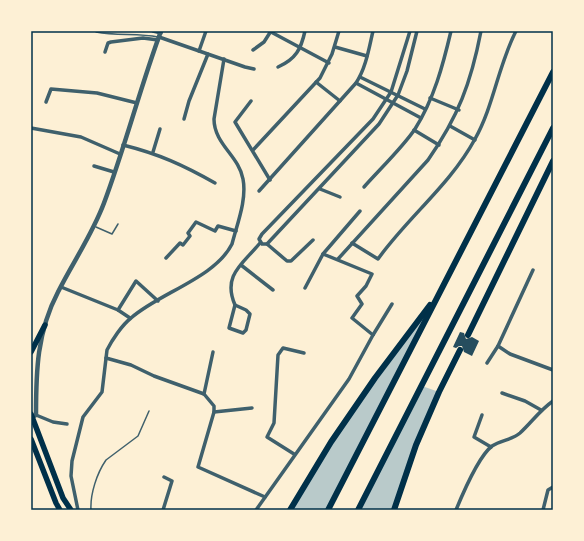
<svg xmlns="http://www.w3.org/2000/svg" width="584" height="541" font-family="'Titillium Web',sans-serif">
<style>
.green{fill:#b9caca}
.building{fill:#264d5e}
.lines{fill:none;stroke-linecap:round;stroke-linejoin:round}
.service{stroke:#3f606c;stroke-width:1.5}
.minor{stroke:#3f606c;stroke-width:3.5}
.tertiary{stroke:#3f606c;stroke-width:4.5}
.primary{stroke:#003049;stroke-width:5.5}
.motorway{stroke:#003049;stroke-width:6}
.neatline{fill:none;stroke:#003049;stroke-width:1.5}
</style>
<rect width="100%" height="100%" fill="#fdf0d5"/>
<g class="green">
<path d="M441 291 328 510H290L331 442Z"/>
<path d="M422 386 439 392 394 510H358Z"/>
</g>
<path class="building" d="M460 332 464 333 466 339 472 337 479 341 472 356 464 352 462 346H459L456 348 453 347Z"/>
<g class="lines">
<g class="service">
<path d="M96 32C117 36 138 33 158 37"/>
<path d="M96 227 112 234 118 224"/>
<path d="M91 510C90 494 97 473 106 460L138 436 149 411"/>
</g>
<g class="minor">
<path d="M153 31 161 33"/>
<path d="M410 31 391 92 373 119 262 234 259 239 262 244H267L379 124 398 95 407 71 417 31"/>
<path d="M271 32 329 63"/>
<path d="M159 37 245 67 254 69"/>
<path d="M335 47 367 56"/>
<path d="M253 50 264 42 271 31"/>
<path d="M199 51 206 31"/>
<path d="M105 52 108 43 111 42 143 38 158 40"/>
<path d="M278 67C296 59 301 49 305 31"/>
<path d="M360 77 425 109"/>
<path d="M316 82 340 101"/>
<path d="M356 83 421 118"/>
<path d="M430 98 459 110"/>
<path d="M251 101 235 122 270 180"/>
<path d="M46 102 51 89 97 93 137 103"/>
<path d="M184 119 189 101 208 54"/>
<path d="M450 126 475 140"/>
<path d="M31 128 81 137 120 154"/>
<path d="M414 130 439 145"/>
<path d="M123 145C159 154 183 165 215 183"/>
<path d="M253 150 320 78 332 54 339 31"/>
<path d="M153 152 160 129"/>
<path d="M94 166 114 172"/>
<path d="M364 187C379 170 403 147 415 129 434 99 443 65 451 31"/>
<path d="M320 189 340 197"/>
<path d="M259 191 356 83C366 68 369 48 373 31"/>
<path d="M352 243 378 259C408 217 450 185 475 139 494 105 498 66 516 31"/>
<path d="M267 244 287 261H291L313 240"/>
<path d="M323 254 360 211"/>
<path d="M166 258 180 243 183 245 190 236 188 233 196 222 215 231 218 226 236 231"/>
<path d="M338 259 428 160C458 117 471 83 481 31"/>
<path d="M241 265 273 290"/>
<path d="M61 287 118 310 130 318"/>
<path d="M305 288 323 254 372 274 366 286 357 296 362 304 352 318 373 335"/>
<path d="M235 305 246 310 250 314 246 330 243 333 229 328Z"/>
<path d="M235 305C222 275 243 264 260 243"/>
<path d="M118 310 136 281 158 301"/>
<path d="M498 346 510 354 553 370"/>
<path d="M106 358 131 365 154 376 204 394 214 406V412L198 467 265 497"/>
<path d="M487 363 498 346 533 270"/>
<path d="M502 393 525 401 541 410"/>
<path d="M204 394 213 352"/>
<path d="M214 412 252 408"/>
<path d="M36 415 53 422 67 424"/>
<path d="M482 415 474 437 491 447"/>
<path d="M294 454 267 437 274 423 278 355 283 348 304 353"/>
<path d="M78 510 71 476 72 461 83 417 102 392 107 350C112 340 122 325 131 318 159 293 215 278 232 244 237 224 247 200 243 179 239 156 214 144 214 119L224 59"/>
<path d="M163 510 172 481 164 477"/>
<path d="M256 510 349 379 373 335 392 304"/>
<path d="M456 510C463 493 478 457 492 446 501 440 512 440 520 433 532 422 539 411 553 401"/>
<path d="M543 510 548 490 553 487"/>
</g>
<path class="tertiary" d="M32 417 36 415C36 371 37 332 58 292 73 262 92 235 104 203 125 147 140 88 161 31"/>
<g class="primary">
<path d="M31 352 45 325"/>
<path d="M31 414 63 498 71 510"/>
<path d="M31 439 56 503 60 510"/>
</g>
<g class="motorway">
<path d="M468 335 553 161"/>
<path d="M290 510 331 442 375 378 430 305"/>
<path d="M328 510 553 72"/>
<path d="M358 510 553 128"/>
<path d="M394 510 416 445 439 392 460 350"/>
</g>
</g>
<rect width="584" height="541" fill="none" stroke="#fdf0d5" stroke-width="64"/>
<rect x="32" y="32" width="520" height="477" class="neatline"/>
</svg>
